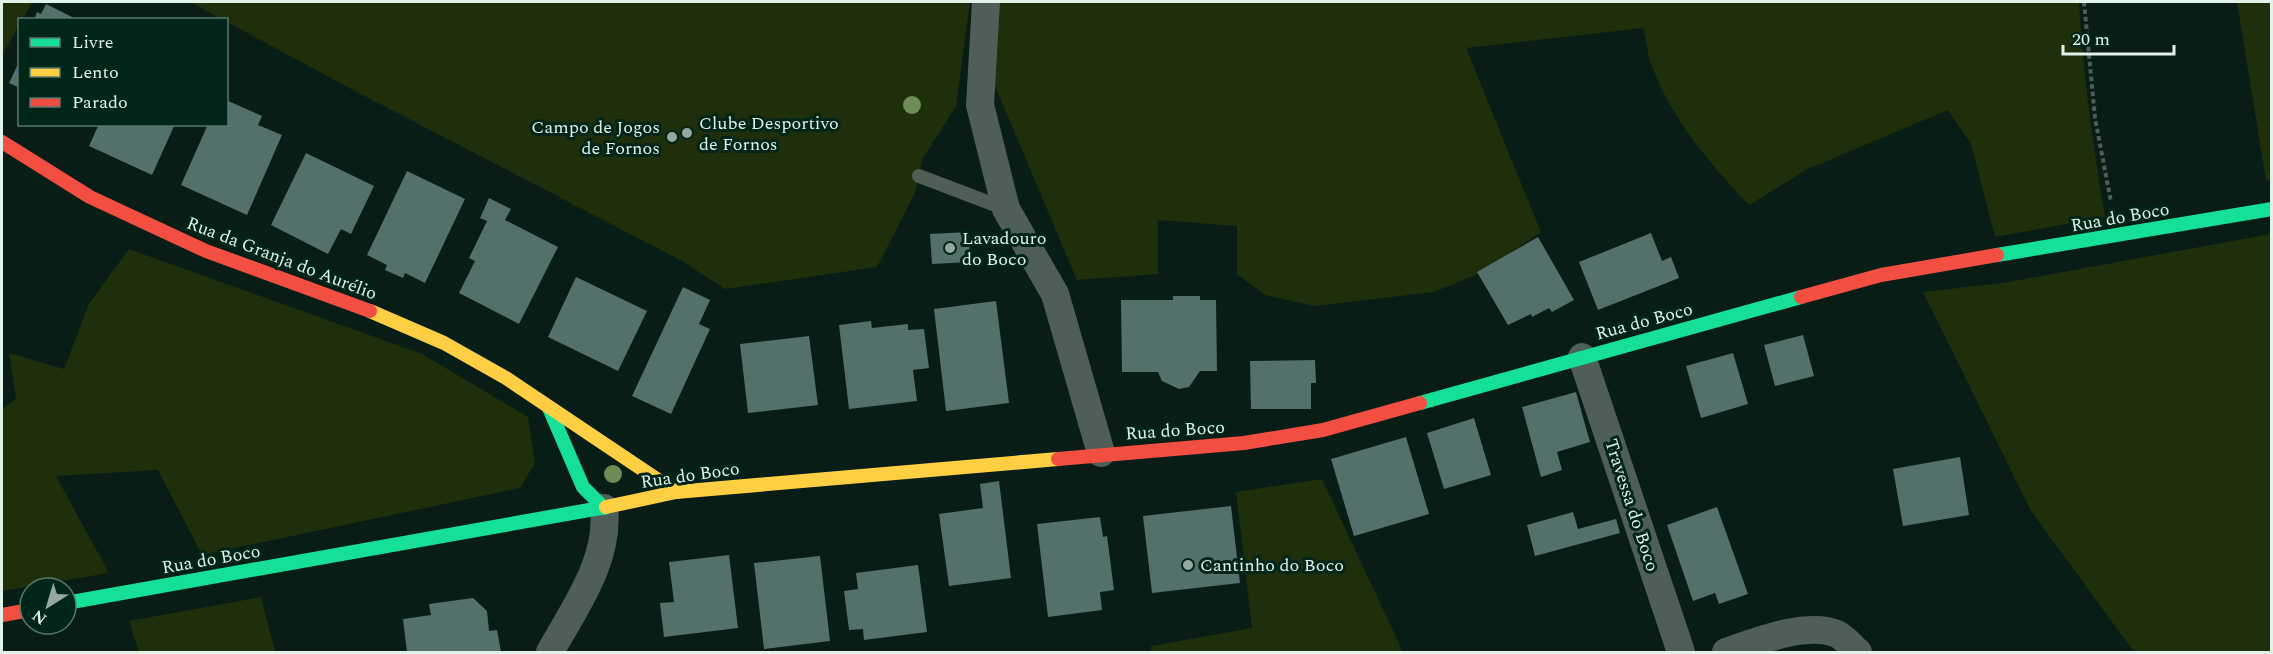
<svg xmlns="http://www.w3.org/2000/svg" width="2273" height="654" font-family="Spectral,serif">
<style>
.green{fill:#1f2f0b}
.building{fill:#54706b}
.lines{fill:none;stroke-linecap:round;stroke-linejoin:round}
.path{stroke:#4f5d57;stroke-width:4;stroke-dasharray:4.5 3;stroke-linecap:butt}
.lane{stroke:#505e58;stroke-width:14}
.street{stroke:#505e58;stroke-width:28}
.fast{stroke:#16e098;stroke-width:14}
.slow{stroke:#ffcf43;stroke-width:14}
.jam{stroke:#f24e42;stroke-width:14}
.tree{fill:#6d8c56}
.poi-dot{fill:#94a89f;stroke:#002519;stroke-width:2}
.labels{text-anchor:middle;stroke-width:6;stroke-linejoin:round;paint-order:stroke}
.poi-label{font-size:18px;fill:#dff3e9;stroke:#002519;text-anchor:start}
.street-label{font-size:18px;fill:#dff3e9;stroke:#002519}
</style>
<rect width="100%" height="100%" fill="#081d16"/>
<g class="green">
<path d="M2 2H33L22 19 20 20 19 25 2 56Z"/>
<path d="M190 2H970L956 106 922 160 915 193 877 267 725 289 682 261 353 90Z"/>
<path d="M998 2H2079C2083 74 2093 145 2105 217L1995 237 1971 144 1948 110 1808 169 1749 205C1711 165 1673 121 1653 69 1647 56 1647 41 1643 28L1466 48 1541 232 1478 274 1434 292 1314 306 1265 295 1237 274V226L1158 220V274L1077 280 992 79Z"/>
<path d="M2237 2H2271V180L2266 181Z"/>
<path d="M2271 234V650L2269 652H2134L2031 511 1923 292 2003 283Z"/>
<path d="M129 249 422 354 528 417 535 463 520 488 202 555 158 470 56 476 109 573 2 591V409L16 399 9 353 64 369 89 304Z"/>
<path d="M1322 479 1403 652H1151V646L1252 628 1236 492Z"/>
<path d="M261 597 275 652H139L129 621Z"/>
</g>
<g class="building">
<path d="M46 4 78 20H34L37 12 41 14Z"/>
<path d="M20 60V88L9 83Z"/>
<path d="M226 100 262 116 258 125 282 135 247 215 181 185 208 124H226Z"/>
<path d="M99 124H175L152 175 89 146Z"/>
<path d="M306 153 374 186 351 234 341 229 328 254 271 225Z"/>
<path d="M407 171 465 199 425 283 405 273 403 278 385 270 387 265 367 255Z"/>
<path d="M489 198 511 209 505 220 558 247 519 324 459 293 475 261 469 258 487 221 480 218Z"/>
<path d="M969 232 970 262 932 264 930 234Z"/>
<path d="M1651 233 1662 261 1671 257 1679 278 1598 310 1579 262Z"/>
<path d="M1538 237 1574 300 1552 312 1549 308 1532 317 1531 314 1508 325 1477 272Z"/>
<path d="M576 277 647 311 618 371 548 337Z"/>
<path d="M683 287 710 300 699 324 710 329 671 414 632 396Z"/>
<path d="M1173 296H1200V300H1216L1217 371H1200L1189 387 1179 389 1162 381 1158 372H1122L1121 300H1173Z"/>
<path d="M996 301 1009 403 946 411 934 309Z"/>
<path d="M871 321 872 328 908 324V330L924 329 929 368 913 370 917 401 849 409 839 325Z"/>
<path d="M1803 335 1814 376 1775 386 1764 345Z"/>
<path d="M809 336 818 405 748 413 740 344Z"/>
<path d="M1733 353 1748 404 1701 418 1686 366Z"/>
<path d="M1315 360 1316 383H1311V409H1251L1250 361Z"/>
<path d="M1576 392 1590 442 1557 452 1562 470 1541 477 1522 407Z"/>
<path d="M1474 418 1491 475 1444 489 1427 433Z"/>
<path d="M1406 437 1429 514 1354 536 1331 459Z"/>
<path d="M1960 457 1969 515 1903 526 1893 469Z"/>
<path d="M999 481 1011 578 949 586 939 514 983 508 980 484Z"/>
<path d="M1231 506 1240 583 1152 593 1143 516Z"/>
<path d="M1717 507 1748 594 1719 604 1715 593 1693 601 1667 525Z"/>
<path d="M1573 512 1578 529 1616 519 1620 533 1535 556 1527 525Z"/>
<path d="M1100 517 1103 537 1107 536 1114 590 1100 592 1102 610 1048 617 1037 524Z"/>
<path d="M729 555 738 628 664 637 660 603 674 602 669 562Z"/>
<path d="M820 556 830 641 764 649 754 563Z"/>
<path d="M918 565 927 632 864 640 863 629 849 630 844 591 858 589 856 573Z"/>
<path d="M473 598 487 611 489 631 497 630 501 652H407L403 619 431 615 429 604Z"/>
</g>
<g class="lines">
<path class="path" d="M2084 2 2095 118 2111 202"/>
<path class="lane" d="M919 176 1006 209"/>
<g class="street">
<path d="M986 2 980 105 1006 209 1055 294 1101 453"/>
<path d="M1582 357 1681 652"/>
<path d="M550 652C574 609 610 560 604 508"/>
<path d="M1726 652C1755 642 1807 621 1837 634 1844 637 1852 647 1858 652"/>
</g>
<g class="fast">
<path d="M1997 255 2272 209"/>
<path d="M1420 403 1801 297"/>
<path d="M549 408 583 487 604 508"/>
<path d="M66 603 606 507"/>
</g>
<g class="slow">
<path d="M370 311 444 343 506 378 676 492"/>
<path d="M606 507 676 492 1058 459"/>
</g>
<g class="jam">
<path d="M2 142 90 197 206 251 370 311"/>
<path d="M1801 297 1881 275 1997 255"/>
<path d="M1058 459 1244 443 1323 430 1420 403"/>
<path d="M2 615 30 610"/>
</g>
</g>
<g class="tree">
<circle cx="912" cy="105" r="9"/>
<circle cx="613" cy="474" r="9"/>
</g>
<g class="poi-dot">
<circle cx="687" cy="133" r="6"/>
<circle cx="672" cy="137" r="6"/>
<circle cx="950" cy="248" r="6"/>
<circle cx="1188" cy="565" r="6"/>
</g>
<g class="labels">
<g class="poi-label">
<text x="699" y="129">Clube Desportivo<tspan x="699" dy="21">de Fornos</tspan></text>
<text x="660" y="133" text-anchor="end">Campo de Jogos<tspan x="660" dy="21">de Fornos</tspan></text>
<text x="962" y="244">Lavadouro<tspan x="962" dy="21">do Boco</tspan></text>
<text x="1200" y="571">Cantinho do Boco</text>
</g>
<g class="street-label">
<text transform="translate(2120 217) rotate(-10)" y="6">Rua do Boco</text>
<text transform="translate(282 258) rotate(21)" y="6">Rua da Granja do Aurélio</text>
<text transform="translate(1644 321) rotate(-15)" y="6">Rua do Boco</text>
<text transform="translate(1175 430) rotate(-4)" y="6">Rua do Boco</text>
<text transform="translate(690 475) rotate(-8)" y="6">Rua do Boco</text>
<text transform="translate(1632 505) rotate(72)" y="6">Travessa do Boco</text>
<text transform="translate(211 559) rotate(-10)" y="6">Rua do Boco</text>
</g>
</g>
<rect width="2273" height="654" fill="none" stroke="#dff3e9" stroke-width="6"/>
<rect x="18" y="18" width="210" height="108" fill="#002519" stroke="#59776c" stroke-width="1.5"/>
<rect x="30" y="38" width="30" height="9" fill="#16e098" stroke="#59776c" stroke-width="1.5"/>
<text x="72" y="48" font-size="18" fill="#dff3e9">Livre</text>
<rect x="30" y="68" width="30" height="9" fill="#ffcf43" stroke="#59776c" stroke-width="1.5"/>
<text x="72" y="78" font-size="18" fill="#dff3e9">Lento</text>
<rect x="30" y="98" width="30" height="9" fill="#f24e42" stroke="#59776c" stroke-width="1.5"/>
<text x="72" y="108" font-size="18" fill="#dff3e9">Parado</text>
<g transform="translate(48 606) rotate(217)"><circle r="28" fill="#002519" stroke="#59776c" stroke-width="1.5"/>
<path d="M0-4.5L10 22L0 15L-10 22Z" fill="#94a89f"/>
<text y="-9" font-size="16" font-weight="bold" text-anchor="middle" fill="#dff3e9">N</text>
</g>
<path d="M2063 45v9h111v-9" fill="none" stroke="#dff3e9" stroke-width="3"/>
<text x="2072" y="45" font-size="18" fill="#dff3e9" stroke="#002519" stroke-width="4.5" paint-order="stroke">20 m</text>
</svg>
